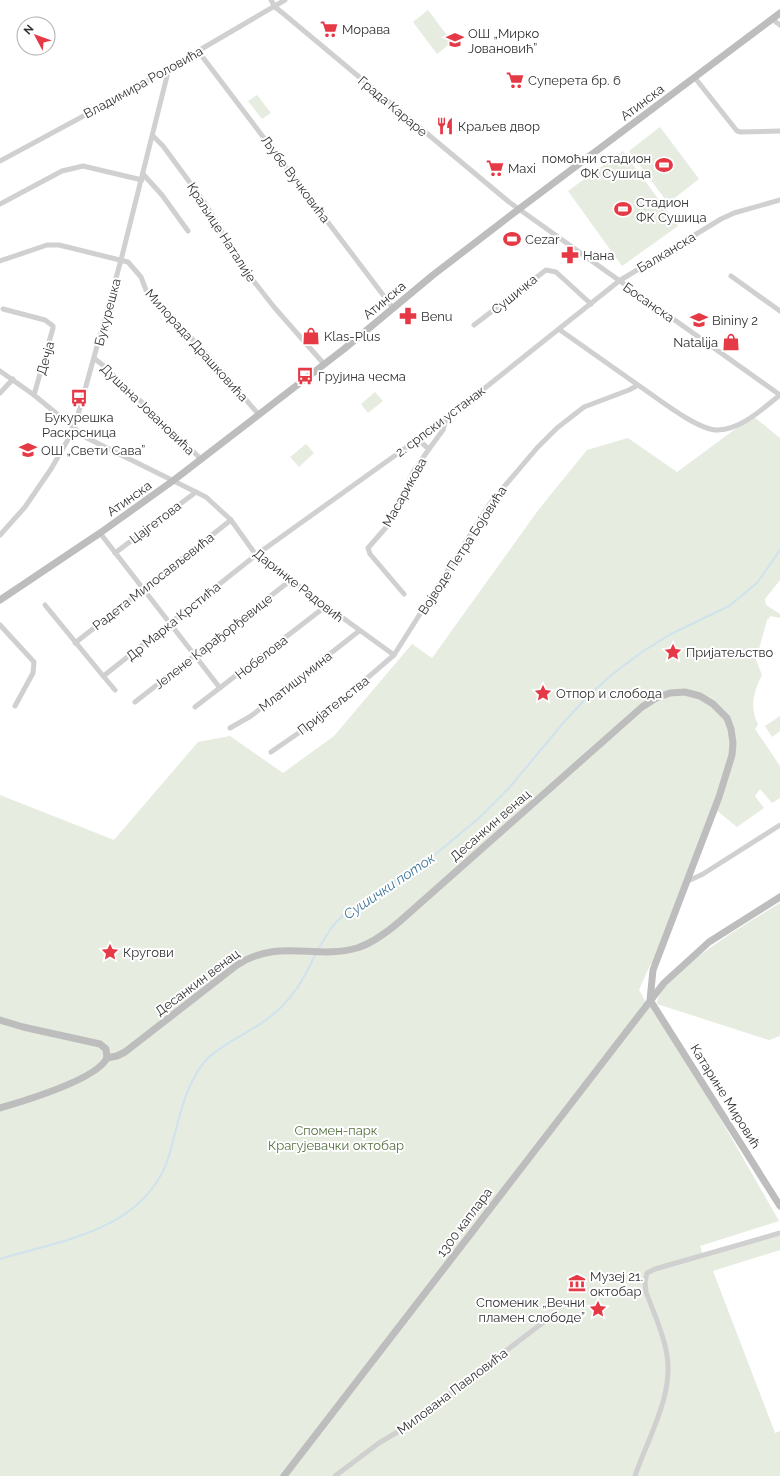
<svg xmlns="http://www.w3.org/2000/svg" width="780" height="1476" font-family="Raleway,sans-serif">
<style>
.green{fill:#e6ecdf}
.lines{fill:none;stroke-linecap:round;stroke-linejoin:round}
.stream{stroke:#cfe2ee;stroke-width:2}
.street{stroke:#d0d0d0;stroke-width:5}
.secondary{stroke:#bdbdbd;stroke-width:7}
.labels{text-anchor:middle;stroke-width:4;stroke-linejoin:round;paint-order:stroke}
.poi-label{font-size:13px;fill:#333;stroke:#fff;text-anchor:start}
.street-label{font-size:13px;fill:#333;stroke:#fff}
.park-label{font-size:13px;fill:#56703f;stroke:#fff}
.water-label{font-size:14px;font-style:italic;fill:#3f7597;stroke:#fff}
</style>
<rect width="100%" height="100%" fill="#fff"/>
<g class="green">
<path d="M428 10 452 42 437 54 413 22Z"/>
<path d="M257 95 271 113 262 119 248 101Z"/>
<path d="M660 127 699 179 668 203 629 151Z"/>
<path d="M623 151 678 226 622 266 568 191Z"/>
<path d="M375 392 383 401 368 413 361 404Z"/>
<path d="M753 416 780 438V580L765 599 766 605 780 614V618L771 616 767 620 756 660 762 675C754 691 749 708 758 724L755 729 780 766V798L772 803 760 789 755 796 764 808 737 827 715 809 655 963 650 965 639 990 647 1004 652 999 779 1221 700 1246 703 1255 780 1231V1250L713 1271 775 1433 780 1431V1476H0V795L114 840 198 742 230 736 283 773 334 736 412 644 432 658 539 509 587 450 628 438 677 472Z"/>
<path d="M306 444 314 453 299 467 290 457Z"/>
<path d="M780 716V731L772 737 765 726Z"/>
<path d="M780 903V1036L769 1040 657 1004C659 974 754 919 780 903Z"/>
</g>
<g class="lines">
<g class="stream">
<path d="M318 949 332 927 345 913 437 853 479 818 509 788 564 722 588 696 615 672 642 652 669 635 729 606 757 583 780 550"/>
<path d="M0 1259C66 1239 151 1229 171 1149 179 1119 185 1084 206 1060 225 1041 251 1033 271 1016 293 999 305 977 316 953"/>
</g>
<g class="street">
<path d="M271 0 275 7 285 15 509 202 780 395"/>
<path d="M772 19 780 25"/>
<path d="M198 51 393 308"/>
<path d="M695 78 737 131 741 132 780 131"/>
<path d="M153 136 163 146 205 203 241 265 274 307 324 364"/>
<path d="M0 161 128 92 285 0"/>
<path d="M143 174 162 195 188 231"/>
<path d="M0 204 62 171 83 166 142 180"/>
<path d="M0 261 47 245H59L128 262 141 277 146 290 211 359 259 415"/>
<path d="M731 276 780 311"/>
<path d="M3 309 45 320 53 326V328L34 395"/>
<path d="M474 325 546 270 556 272 591 304"/>
<path d="M560 330 638 385"/>
<path d="M95 359 104 366 201 459"/>
<path d="M0 371 34 395 85 437 206 497 231 520 256 555 394 655"/>
<path d="M0 393 13 379"/>
<path d="M429 449 443 430 446 419"/>
<path d="M100 533 220 688"/>
<path d="M0 535 25 507 51 469 74 429 121 260 169 68"/>
<path d="M115 553 196 492"/>
<path d="M404 594 370 554 368 548 389 524 413 472 429 449 417 439"/>
<path d="M45 605 104 677"/>
<path d="M0 625 34 662 33 673 15 706"/>
<path d="M75 643 231 520"/>
<path d="M115 690 104 677 106 674 256 555 446 419 619 281 721 219 734 213 780 200"/>
<path d="M135 702 291 580"/>
<path d="M195 707 326 606"/>
<path d="M230 728 251 716 359 631"/>
<path d="M271 752 323 716 394 655 491 502 537 448 557 428 584 407 629 390 638 385C656 397 698 431 718 430 742 429 762 409 780 395"/>
<path d="M688 881 703 874 780 825"/>
<path d="M335 1476 379 1443 406 1427 549 1318"/>
<path d="M635 1476C648 1437 676 1392 666 1350 662 1330 653 1311 646 1292L645 1282 647 1273 655 1269 780 1233"/>
</g>
<g class="secondary">
<path d="M0 600 100 533 174 480 344 349 433 275 519 209 780 13"/>
<path d="M0 1020 23 1027 100 1044 106 1049 107 1058"/>
<path d="M107 1058 117 1056 125 1052 237 965C278 938 315 960 357 948 373 943 386 933 399 922L642 707 656 698 670 693 685 692 700 696 713 704 727 718 731 729 733 743 732 755 719 797 653 970 650 1000 780 1206"/>
<path d="M0 1108C24 1101 96 1080 107 1058"/>
<path d="M284 1476 664 983 709 942 780 897"/>
</g>
</g>
<defs>
<g id="supermarket-bare" transform="scale(1.38)"><path d="M-6-5.5h2.5l.6 2H6L4.5 2H-2.5L-4.4-4H-6ZM-1.5 3.2a1.3 1.3 0 1 0 .1 0ZM3 3.2a1.3 1.3 0 1 0 .1 0Z" fill="#e63946" stroke="#fff" stroke-width="2.5" paint-order="stroke"/></g>
<g id="school-bare" transform="scale(1.38)"><path d="M0-5L7-2L0 1L-7-2ZM-4 1L0 2.5L4 1V4Q0 6-4 4Z" fill="#e63946" stroke="#fff" stroke-width="2.5" paint-order="stroke"/></g>
<g id="restaurant-bare" transform="scale(1.38)"><path d="M-5-6h1v4h1v-4h1v4h1v-4h1v5L-1.5 .5V6h-2V.5L-5-1ZM5-6V6H3V1.5H1.5Q1.5-4 5-6Z" fill="#e63946" stroke="#fff" stroke-width="2.5" paint-order="stroke"/></g>
<g id="stadium-bare" transform="scale(1.38)"><path d="M0-5a6.5 5 0 1 0 0 10a6.5 5 0 1 0 0-10ZM-3.5-1.8h7v3.6h-7Z" fill="#e63946" stroke="#fff" stroke-width="2.5" paint-order="stroke"/></g>
<g id="pharmacy-bare" transform="scale(1.38)"><path d="M-2-6h4v4h4v4h-4v4h-4v-4h-4v-4h4Z" fill="#e63946" stroke="#fff" stroke-width="2.5" paint-order="stroke"/></g>
<g id="shop-bare" transform="scale(1.38)"><path d="M-5-2.5h2.3a2.7 3.5 0 0 1 5.4 0H5L5.5 6h-11ZM-1.5-2.5h3a1.5 2.3 0 0 0-3 0Z" fill="#e63946" stroke="#fff" stroke-width="2.5" paint-order="stroke"/></g>
<g id="bus-bare" transform="scale(1.38)"><path d="M-5-6H5V4H4V6H2V4H-2V6H-4V4H-5ZM-3.5-4V0h7V-4ZM-3.5 1.2v1.5H-2V1.2ZM2 1.2v1.5H3.5V1.2Z" fill="#e63946" stroke="#fff" stroke-width="2.5" paint-order="stroke"/></g>
<g id="sight-bare" transform="scale(1.38)"><path d="M0-6L1.8-2.2L6-1.7L2.9 1.2L3.7 5.4L0 3.3L-3.7 5.4L-2.9 1.2L-6-1.7L-1.8-2.2Z" fill="#e63946" stroke="#fff" stroke-width="2.5" paint-order="stroke"/></g>
<g id="museum-bare" transform="scale(1.38)"><path d="M0-6L6-3V-2H-6V-3ZM-5-1h2V3h-2ZM-1-1h2V3h-2ZM3-1h2V3H3ZM-6 4H6V6H-6Z" fill="#e63946" stroke="#fff" stroke-width="2.5" paint-order="stroke"/></g>
</defs>
<g fill-rule="evenodd">
<use href="#supermarket-bare" x="329" y="29"/>
<use href="#school-bare" x="455" y="40"/>
<use href="#supermarket-bare" x="515" y="80"/>
<use href="#restaurant-bare" x="445" y="126"/>
<use href="#stadium-bare" x="664" y="165"/>
<use href="#supermarket-bare" x="495" y="168"/>
<use href="#stadium-bare" x="623" y="209"/>
<use href="#stadium-bare" x="512" y="239"/>
<use href="#pharmacy-bare" x="570" y="255"/>
<use href="#pharmacy-bare" x="408" y="316"/>
<use href="#school-bare" x="699" y="320"/>
<use href="#shop-bare" x="311" y="336"/>
<use href="#shop-bare" x="731" y="342"/>
<use href="#bus-bare" x="305" y="376"/>
<use href="#bus-bare" x="79" y="398"/>
<use href="#school-bare" x="28" y="450"/>
<use href="#sight-bare" x="673" y="652"/>
<use href="#sight-bare" x="543" y="693"/>
<use href="#sight-bare" x="110" y="952"/>
<use href="#museum-bare" x="577" y="1283"/>
<use href="#sight-bare" x="598" y="1309"/>
</g>
<g class="labels">
<g class="poi-label">
<text x="342" y="34">Морава</text>
<text x="468" y="38">ОШ „Мирко<tspan x="468" dy="15">Јовановић”</tspan></text>
<text x="528" y="85">Суперета бр. 6</text>
<text x="458" y="131">Краљев двор</text>
<text x="651" y="163" text-anchor="end">помоћни стадион<tspan x="651" dy="15">ФК Сушица</tspan></text>
<text x="508" y="173">Maxi</text>
<text x="636" y="207">Стадион<tspan x="636" dy="15">ФК Сушица</tspan></text>
<text x="525" y="244">Cezar</text>
<text x="583" y="260">Нана</text>
<text x="421" y="321">Benu</text>
<text x="712" y="325">Bininy 2</text>
<text x="324" y="341">Klas-Plus</text>
<text x="718" y="347" text-anchor="end">Natalija</text>
<text x="318" y="381">Грујина чесма</text>
<text x="79" y="422" text-anchor="middle">Букурешка<tspan x="79" dy="15">Раскрсница</tspan></text>
<text x="41" y="455">ОШ „Свети Сава”</text>
<text x="686" y="657">Пријатељство</text>
<text x="556" y="698">Отпор и слобода</text>
<text x="123" y="957">Кругови</text>
<text x="590" y="1281">Музеј 21.<tspan x="590" dy="15">октобар</tspan></text>
<text x="585" y="1307" text-anchor="end">Споменик „Вечни<tspan x="585" dy="15">пламен слободе”</tspan></text>
</g>
<g class="street-label">
<text transform="translate(143 82) rotate(-29)" y="5">Владимира Роловића</text>
<text transform="translate(642 102) rotate(-37)" y="5">Атинска</text>
<text transform="translate(393 106) rotate(40)" y="5">Града Караре</text>
<text transform="translate(296 179) rotate(53)" y="5">Љубе Вучковића</text>
<text transform="translate(222 232) rotate(57)" y="5">Краљице Наталије</text>
<text transform="translate(666 252) rotate(-31)" y="5">Балканска</text>
<text transform="translate(514 294) rotate(-39)" y="5">Сушичка</text>
<text transform="translate(384 300) rotate(-40)" y="5">Атинска</text>
<text transform="translate(649 302) rotate(35)" y="5">Босанска</text>
<text transform="translate(107 312) rotate(-75)" y="5">Букурешка</text>
<text transform="translate(197 345) rotate(48)" y="5">Милорада Драшковића</text>
<text transform="translate(45 358) rotate(-74)" y="5">Дечја</text>
<text transform="translate(148 409) rotate(44)" y="5">Душана Јовановића</text>
<text transform="translate(440 421) rotate(-37)" y="5">2. српски устанак</text>
<text transform="translate(404 492) rotate(-61)" y="5">Масарикова</text>
<text transform="translate(129 498) rotate(-35)" y="5">Атинска</text>
<text transform="translate(155 522) rotate(-37)" y="5">Цајгетова</text>
<text transform="translate(462 550) rotate(-57)" y="5">Војводе Петра Бојовића</text>
<text transform="translate(153 581) rotate(-38)" y="5">Радета Милосављевића</text>
<text transform="translate(299 585) rotate(38)" y="5">Даринке Радовић</text>
<text transform="translate(173 621) rotate(-39)" y="5">Др Марка Крстића</text>
<text transform="translate(213 641) rotate(-38)" y="5">Јелене Карађорђевице</text>
<text transform="translate(261 657) rotate(-38)" y="5">Нобелова</text>
<text transform="translate(295 681) rotate(-38)" y="5">Млатишумина</text>
<text transform="translate(333 705) rotate(-38)" y="5">Пријатељства</text>
<text transform="translate(490 825) rotate(-41)" y="5">Десанкин венац</text>
<text transform="translate(197 982) rotate(-37)" y="5">Десанкин венац</text>
<text transform="translate(726 1096) rotate(58)" y="5">Катарине Мировић</text>
<text transform="translate(464 1222) rotate(-53)" y="5">1300 каплара</text>
<text transform="translate(452 1391) rotate(-37)" y="5">Милована Павловића</text>
</g>
<g class="park-label">
<text x="336" y="1135">Спомен-парк<tspan x="336" dy="15">Крагујевачки октобар</tspan></text>
</g>
<g class="water-label">
<text transform="translate(389 886) rotate(-34)" y="5">Сушички поток</text>
</g>
</g>
<g transform="translate(36 36) rotate(311)"><circle r="19" fill="#ffffff" stroke="#adadad"/>
<path d="M0-3L7 15L0 10L-7 15Z" fill="#e63946"/>
<text y="-6" font-size="11" font-weight="bold" text-anchor="middle" fill="#333333">N</text>
</g>
</svg>
